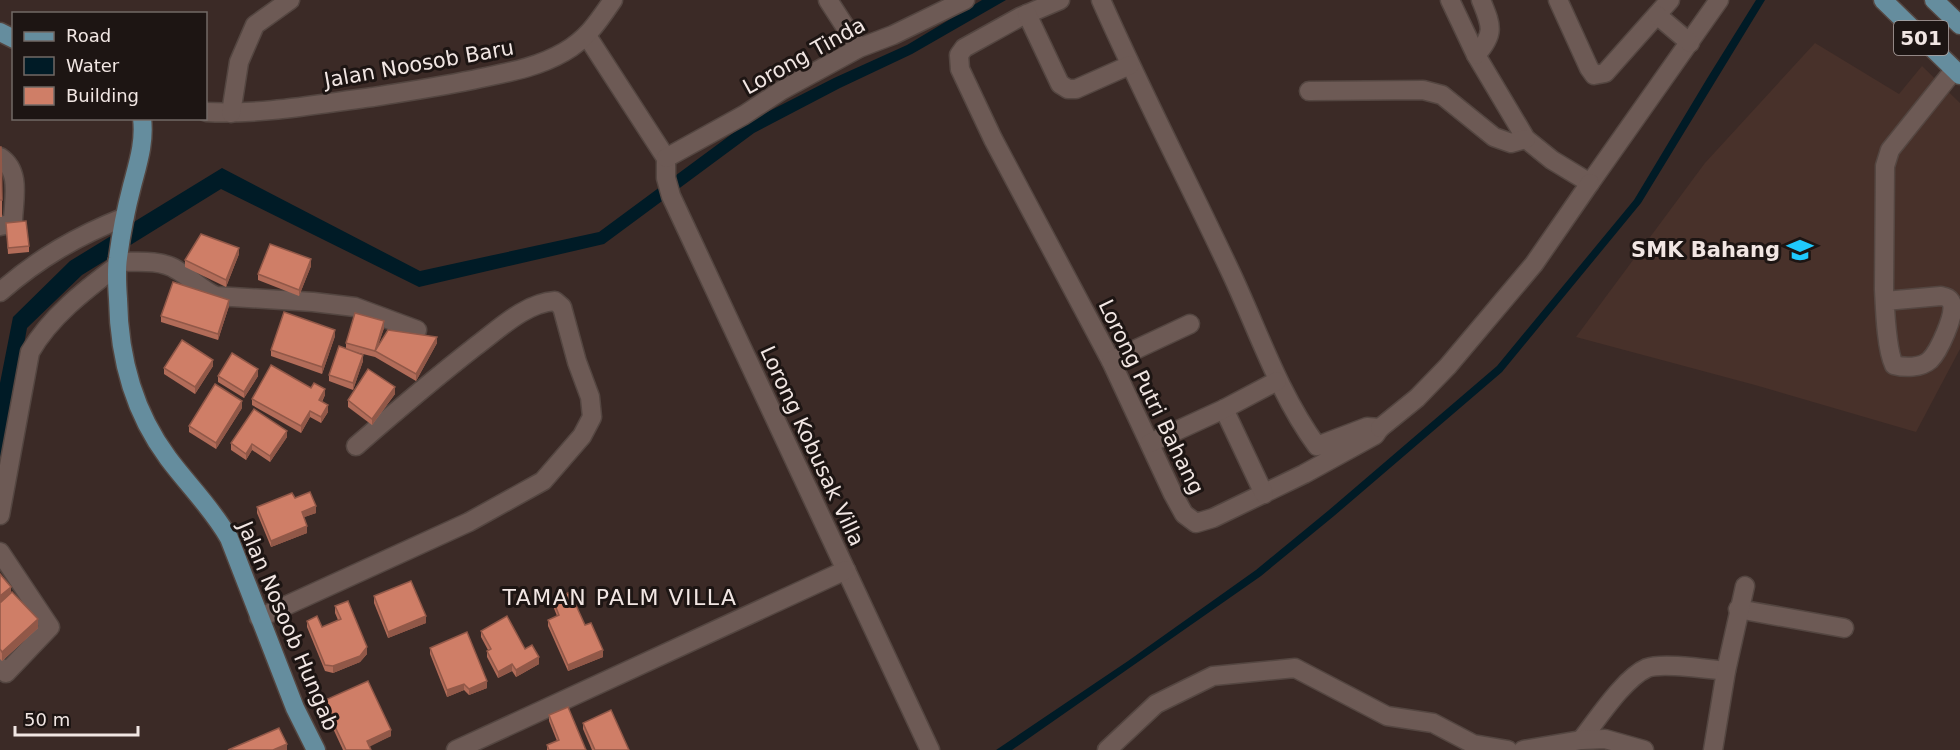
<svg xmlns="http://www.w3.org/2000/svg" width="1960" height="750" font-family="'DejaVu Sans',sans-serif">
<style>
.built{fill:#48312a}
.water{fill:#001b26}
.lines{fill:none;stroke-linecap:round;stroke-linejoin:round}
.minor-casing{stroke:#544641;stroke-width:21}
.major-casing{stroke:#544641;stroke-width:21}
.minor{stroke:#6d5a55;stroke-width:18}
.major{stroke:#658d9e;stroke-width:18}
.wall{fill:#b26c59}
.shaded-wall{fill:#915848}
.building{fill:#cf7e67;stroke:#915848;stroke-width:1.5}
.labels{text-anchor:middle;stroke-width:6;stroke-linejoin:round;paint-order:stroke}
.shield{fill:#1d1513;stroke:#b1a7a5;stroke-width:1.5}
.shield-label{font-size:20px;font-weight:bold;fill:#f1e6e3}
.street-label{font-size:21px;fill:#f1e6e3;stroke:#1d1513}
.poi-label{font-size:21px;font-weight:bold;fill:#f1e6e3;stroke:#1d1513;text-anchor:end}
.neighbourhood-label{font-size:22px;letter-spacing:1.5px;fill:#f1e6e3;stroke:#1d1513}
</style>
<rect width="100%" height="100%" fill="#3b2a26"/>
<path class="built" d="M1815 43 1899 94 1922 66 1960 103V349L1916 432 1755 385 1576 337 1705 163Z"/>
<g class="water">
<path d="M982 0H1006L912 54 840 88 754 133 604 244 419 287 221 189 82 275 27 328 0 476V383L13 317 70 261 222 168 420 271 599 232 748 122 834 78 907 45Z"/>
<path d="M1756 0H1765L1641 203 1502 372 1334 516 1261 576 1012 750H996L1128 661 1256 570 1329 510 1497 366 1634 200 1708 77Z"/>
</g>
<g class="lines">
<g class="minor-casing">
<g id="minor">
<path d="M828 0 859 48"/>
<path d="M1060 0 1020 17 964 48 959 55 960 69 993 139 1111 361 1173 494 1184 514 1196 523 1213 518 1304 474 1375 435 1380 428 1367 427 1317 446C1279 394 1259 333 1232 275 1189 183 1142 93 1101 0"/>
<path d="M1450 0 1476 55 1526 139 1552 160 1590 183 1719 0"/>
<path d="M1558 0 1589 68 1594 75 1605 73 1670 0"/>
<path d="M1027 14 1060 84 1068 89H1076L1130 65"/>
<path d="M1657 15 1690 43"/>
<path d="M587 36 666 158"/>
<path d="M1476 55C1496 33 1491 25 1481 0"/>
<path d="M1309 91 1423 90 1442 95 1494 137 1511 143 1526 139"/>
<path d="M206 112C262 115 318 104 373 97 410 91 445 86 481 78 510 72 538 67 564 52 587 39 598 22 613 0"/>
<path d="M231 113 239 62 255 25 290 0"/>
<path d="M0 157C21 171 14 198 13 220L10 224 0 226"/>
<path d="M666 158V178L671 196 930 750"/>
<path d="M666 158 744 115 782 90 859 48 893 35 965 0"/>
<path d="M117 262C136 262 161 259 177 270 191 278 202 290 216 296L313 302 355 307 417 330"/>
<path d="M0 292C39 258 77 236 125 217"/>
<path d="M1885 301 1941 296C1946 297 1950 298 1952 304 1955 316 1939 351 1930 360 1921 368 1905 368 1894 365 1886 348 1885 308 1884 289L1885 166 1890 150 1954 70"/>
<path d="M1111 361 1190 324"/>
<path d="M1224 409 1264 494"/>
<path d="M1380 428 1417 398 1448 366 1534 264 1590 183"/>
<path d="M1150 443 1224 409 1277 381"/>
<path d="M0 515 30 352C50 317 85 290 117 266"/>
<path d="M0 552 50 627 6 673 0 667"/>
<path d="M1738 609 1844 628"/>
<path d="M259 618 469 522 543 481 582 436 592 417 590 397 577 362 562 307 555 301C525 303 499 329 476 346 435 378 395 412 356 446"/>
<path d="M1581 740C1597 720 1624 678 1647 668 1662 662 1707 669 1726 671"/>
<path d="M456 750 846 570"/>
<path d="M1107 750 1156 704 1213 676 1295 668 1387 716 1433 723 1473 744 1508 750"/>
<path d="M1523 750 1581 740 1605 739 1644 750"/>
<path d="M1713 750 1726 671 1745 586"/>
</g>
</g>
<g class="major-casing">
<g id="major">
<path d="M1883 0 1960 75"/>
<path d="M1934 0 1960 25"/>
<path d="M0 32 14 39"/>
<path d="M142 118C145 142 138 163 132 186 126 209 121 234 118 258 116 271 117 285 118 299 119 357 133 411 168 458 188 485 212 508 229 538L295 708 316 750"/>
</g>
</g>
<use href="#minor" class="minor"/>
<use href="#major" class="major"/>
</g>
<g class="wall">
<path d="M0 147 2 200V217H0Z"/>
<path d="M6 223 29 246V252L8 254Z"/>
<path d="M239 254 226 287 185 267V260Z"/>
<path d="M311 266 299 296 258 280V274Z"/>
<path d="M229 306 218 340 161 322V316Z"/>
<path d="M384 328 378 345 437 343 416 381 375 357 355 352 363 361 353 390 329 381V375L346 349V343Z"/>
<path d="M335 336 322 374 271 356V350Z"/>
<path d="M213 366 195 394 164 374V368Z"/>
<path d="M218 376H258L244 398 218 382Z"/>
<path d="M395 394 372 425 348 407V400Z"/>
<path d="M325 395 322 402 328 412 321 423 310 417 301 433 252 405V399Z"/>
<path d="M242 408 216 449 189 432V426Z"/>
<path d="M287 437 270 462 252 450 246 460 231 450V443Z"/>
<path d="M295 498 316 513 304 517 307 533 271 547 257 513V507Z"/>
<path d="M0 574 11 593 38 628 2 661 0 659Z"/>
<path d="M374 596 426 623 388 638 374 603Z"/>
<path d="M553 600 585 625 603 657 568 671 548 626V620L557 616 553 606Z"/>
<path d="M335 606 367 654 360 662 333 673 325 671 307 627V621L322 627 338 620 335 613Z"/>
<path d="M481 631 525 649 539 664 516 677 512 671 498 678 487 657V651L488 650 481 637Z"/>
<path d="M430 648 487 688 469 695 464 690 447 697 430 654Z"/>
<path d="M323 701 391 736 369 746 371 750H343L323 707Z"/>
<path d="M549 715 586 750H547V745L557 741 549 721Z"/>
<path d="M583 723 629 750H592L583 729Z"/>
</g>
<g class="shaded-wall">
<path d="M239 248V254L226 287V280Z"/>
<path d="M311 259V266L299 296V290Z"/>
<path d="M229 300V306L218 340V334Z"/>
<path d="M384 321V328L376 352 375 351Z"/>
<path d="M335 330V336L322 374V367Z"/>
<path d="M437 337V343L416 381V374Z"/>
<path d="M363 355V361L353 390V383Z"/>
<path d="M213 360V366L195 394V387Z"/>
<path d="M258 369V376L244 398V392Z"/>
<path d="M395 387V394L372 425V419Z"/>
<path d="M325 389V395L319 406V400Z"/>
<path d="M242 401V408L216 449V443Z"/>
<path d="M328 405V412L321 423V417Z"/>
<path d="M310 411V417L301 433V426Z"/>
<path d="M287 431V437L270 462V456Z"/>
<path d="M252 444V450L246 460V454Z"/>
<path d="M316 506V513L302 518V512Z"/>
<path d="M307 526V533L271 547V541Z"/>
<path d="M11 587V596L0 605V596Z"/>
<path d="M426 616V623L388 638V632Z"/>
<path d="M38 619V628L2 661V652Z"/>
<path d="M367 647V654L360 662 333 673V666Z"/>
<path d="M603 650V657L568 671V665Z"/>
<path d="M539 657V664L516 677V670Z"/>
<path d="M512 664V671L498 678V672Z"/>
<path d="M487 681V688L469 695V689Z"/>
<path d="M464 684V690L447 697V690Z"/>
<path d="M391 730V736L367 748V741Z"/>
<path d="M287 744V750H273Z"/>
</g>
<g class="building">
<path d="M0 147H1L2 200H0Z"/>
<path d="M26 221 29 246 8 248 6 223Z"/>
<path d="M201 234 239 248 226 280 185 260Z"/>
<path d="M270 244 311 259 299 290 258 274Z"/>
<path d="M173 282 229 300 218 334 161 316Z"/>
<path d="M284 312 335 330 322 367 271 350Z"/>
<path d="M355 313 384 321 375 351 346 343Z"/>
<path d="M388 330 437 337 416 374 375 351Z"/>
<path d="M182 340 213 360 195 387 164 368Z"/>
<path d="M339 346 363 355 353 383 329 375Z"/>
<path d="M232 353 258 369 244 392 218 376Z"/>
<path d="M271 365 311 388 314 383 325 389 319 400 328 405 321 417 310 411 301 426 252 399Z"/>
<path d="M368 369 395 387 372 419 348 400Z"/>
<path d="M215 384 242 401 216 443 189 426Z"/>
<path d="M254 409 287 431 270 456 252 444 246 454 231 443Z"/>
<path d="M310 492 316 506 302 512 307 526 271 541 257 507 292 493 295 498Z"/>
<path d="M0 574 11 587 0 596Z"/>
<path d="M411 581 426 616 388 632 374 596Z"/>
<path d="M12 592 38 619 2 652 0 649V603Z"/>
<path d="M570 592 585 625 591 623 603 650 568 665 548 620 559 615 553 600Z"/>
<path d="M348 601 367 647 360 656 333 666 325 665 307 621 317 616 322 627 341 619 335 606Z"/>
<path d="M507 616 525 649 532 645 539 657 516 670 512 664 498 672 487 651 491 649 481 631Z"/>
<path d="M467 632 487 681 469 689 464 684 447 690 430 648Z"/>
<path d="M368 681 391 730 367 741 371 750H346L323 701Z"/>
<path d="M568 707 586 750H549L547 745 559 740 549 715Z"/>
<path d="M611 710 629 750H595L583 723Z"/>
<path d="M279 728 287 744 273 750H228Z"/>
</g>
<defs>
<g id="school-bare" transform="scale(2.07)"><path d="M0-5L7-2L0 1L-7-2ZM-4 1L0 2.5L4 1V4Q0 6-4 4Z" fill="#1fc9fd" stroke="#1d1513" stroke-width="2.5" paint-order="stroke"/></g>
</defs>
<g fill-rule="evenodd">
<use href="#school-bare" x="1800" y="250"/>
</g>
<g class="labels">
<rect class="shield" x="1894" y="21" width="54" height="34" rx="4.5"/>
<g class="shield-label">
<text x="1921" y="45">501</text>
</g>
<g class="street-label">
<text transform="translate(804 56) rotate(-29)" y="7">Lorong Tinda</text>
<text transform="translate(419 64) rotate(-10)" y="7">Jalan Noosob Baru</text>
<text transform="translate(1151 397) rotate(64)" y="7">Lorong Putri Bahang</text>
<text transform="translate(812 446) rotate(65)" y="7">Lorong Kobusak Villa</text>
<text transform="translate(288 626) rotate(67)" y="7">Jalan Nosoob Hungab</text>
</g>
<g class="poi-label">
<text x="1780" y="257">SMK Bahang</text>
</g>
<g class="neighbourhood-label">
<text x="620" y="605">TAMAN PALM VILLA</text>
</g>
</g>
<rect x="12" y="12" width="195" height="108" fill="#1d1513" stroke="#726966" stroke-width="1.5"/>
<rect x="24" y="32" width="30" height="9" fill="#658d9e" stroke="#726966" stroke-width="1.5"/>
<text x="66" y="42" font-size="18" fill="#f1e6e3">Road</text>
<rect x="24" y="57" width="30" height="18" fill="#001b26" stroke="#726966" stroke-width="1.5"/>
<text x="66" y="72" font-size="18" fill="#f1e6e3">Water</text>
<rect x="24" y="87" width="30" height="18" fill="#cf7e67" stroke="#726966" stroke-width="1.5"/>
<text x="66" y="102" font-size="18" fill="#f1e6e3">Building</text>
<path d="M15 726v9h123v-9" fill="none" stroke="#f1e6e3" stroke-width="3"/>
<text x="24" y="726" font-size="18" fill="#f1e6e3" stroke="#1d1513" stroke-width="4.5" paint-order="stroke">50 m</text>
</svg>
